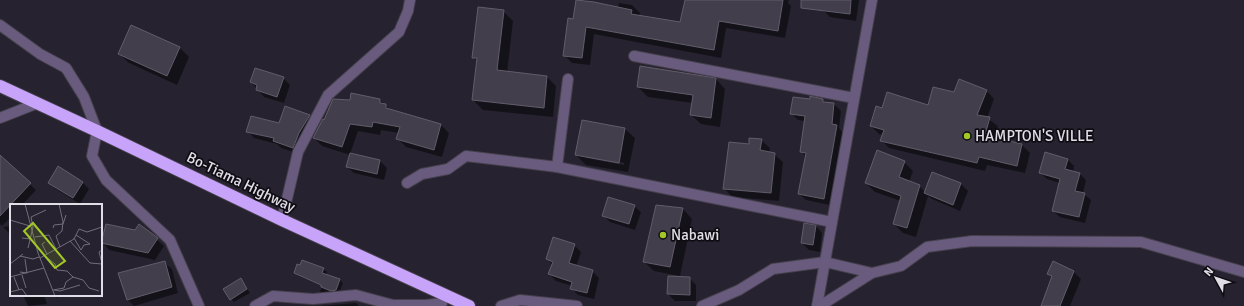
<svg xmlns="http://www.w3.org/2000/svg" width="1244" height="306" font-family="Signika,sans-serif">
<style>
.shadow{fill:#0007;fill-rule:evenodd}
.building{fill:#433e4c;stroke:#625c6b}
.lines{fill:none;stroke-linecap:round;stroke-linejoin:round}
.minor-casing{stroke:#45404c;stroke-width:12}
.highway-casing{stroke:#45404c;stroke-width:14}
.minor{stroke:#685b7d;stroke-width:10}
.highway{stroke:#c7a3fa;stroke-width:12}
.poi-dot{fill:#a3c926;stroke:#0f0d13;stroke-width:1.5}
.labels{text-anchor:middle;stroke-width:3.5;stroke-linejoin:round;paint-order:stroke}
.poi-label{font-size:15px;fill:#e1dee7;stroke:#0f0d13;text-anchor:start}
.street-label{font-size:15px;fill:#e1dee7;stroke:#0f0d13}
.inset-road{fill:none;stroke:#716d79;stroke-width:1}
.view{fill:#a3c926;fill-opacity:0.15;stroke:#a3c926;stroke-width:2}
.inset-edge{fill:none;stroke:#e1dee7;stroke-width:2}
</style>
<rect width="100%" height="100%" fill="#27222f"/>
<g class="shadow">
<path d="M686 0H789L788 3 791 6 785 38 726 28 721 58 594 34 590 65 572 63 564 55 574 20 618 8 619 3 632 5 640 13 639 16 681 23Z"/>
<path d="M825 0H859L856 21 830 17 823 10Z"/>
<path d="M503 11 513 21 507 73 547 77 556 86 553 117 483 110 473 100 477 61 473 57Z"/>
<path d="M132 26 180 48 189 57 177 85 129 63 119 54Z"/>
<path d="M283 78 290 85 284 103 264 97 251 82Z"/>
<path d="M716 79 725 89 720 127 701 124 691 115 693 103 648 97 638 87Z"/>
<path d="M986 90 994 99 987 118 998 126 994 138 1022 145 1030 153 1025 173 987 165 985 171 889 148 881 140 883 135 879 134 871 126 883 109 929 107 955 93Z"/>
<path d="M380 100 392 111 441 125 449 133 442 157 406 147 398 139 399 133 381 130 380 135 358 131 350 154 380 161 387 168 384 180 354 173 347 167 350 155 322 146 314 138 325 121 351 101Z"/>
<path d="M823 100 826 103 834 104 841 111 839 128 843 133 830 205 806 200 799 194 806 157 801 151 805 121 798 120 792 114Z"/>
<path d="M286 108 310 116 316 122 300 154 281 148 277 144 254 138 248 131 280 124Z"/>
<path d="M582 122 625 129 635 138 628 172 586 165 576 155ZM586 156 624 163V165L586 158Z"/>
<path d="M761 140 770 148 769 153 774 154 783 162 779 201 732 197 724 188 750 145Z"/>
<path d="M1046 154 1068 160 1074 166 1073 172 1080 174 1086 180 1083 193 1091 200 1085 223 1060 217 1053 211 1060 183 1047 179 1040 173Z"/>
<path d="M0 156 36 190 22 205H11V217L2 226 0 224Z"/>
<path d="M904 162 913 171 909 182 919 186 925 192 933 173 961 184 968 191 960 211 932 199 928 196 916 237 903 233 894 224 901 201 875 192 866 183Z"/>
<path d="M82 182 89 189 80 204 56 189 49 183Z"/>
<path d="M634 206 641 212 635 230 610 222 603 215Z"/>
<path d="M683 209 692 219 680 276 654 271 644 262Z"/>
<path d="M140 225 164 246 155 260 109 250 103 243 136 231Z"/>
<path d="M11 226V235L3 227Z"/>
<path d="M816 226 822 233 820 252 809 250 802 243Z"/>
<path d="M574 245 581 252 576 267 592 271 599 278 594 299 578 295 571 288 572 286 556 281 549 274 553 265 547 259Z"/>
<path d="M1054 262 1074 272 1081 279 1070 306H1044L1053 278 1048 273Z"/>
<path d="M165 263 172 269 178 293 134 306 127 299Z"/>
<path d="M311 264 324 269 327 272 326 275 340 280 343 283 339 293 323 295 320 292 322 286 299 276 295 273 301 266Z"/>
<path d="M689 278 696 285V301H675L668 294Z"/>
<path d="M241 280 250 293 234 302 231 299Z"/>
<path d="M28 295H44L47 304 28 306 24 297Z"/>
<path d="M54 295H61L57 298Z"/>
<path d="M356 303 359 306H320Z"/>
</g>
<g class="building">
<path d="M576 0 594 2 632 10 631 14 680 22 685 0H783L778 31 719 21 714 50 586 27 582 58 563 56 568 18 573 19Z"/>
<path d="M801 0H851L850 14 801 8Z"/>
<path d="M478 7 504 10 497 70 547 76 544 108 472 100 477 58H472Z"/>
<path d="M131 25 180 47 167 76 118 54Z"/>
<path d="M640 66 716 78 711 118 690 115 693 95 637 87Z"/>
<path d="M255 68 284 77 277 97 256 90 257 85 250 82Z"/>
<path d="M959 79 987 90 977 115 990 117 985 135 1022 144 1017 166 979 157 977 163 880 141 884 130 870 126 876 106 882 108 887 92 928 105 933 87 954 92Z"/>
<path d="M351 93 380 99V103L386 104V108L441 124 434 150 396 139 400 127 373 122 372 127 350 124 342 147 313 138 323 119 324 120 333 99 350 100Z"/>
<path d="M810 96 823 99V102L834 103 832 124 837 125 824 199 798 194 806 153 800 152 805 116 790 114 793 97 810 99Z"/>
<path d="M285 106 310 115 299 133 293 148 273 141 274 138 246 132 251 116 279 123Z"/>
<path d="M582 120 625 128 619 163 575 155Z"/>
<path d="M749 138 762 139 760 150 775 153 771 193 723 189 729 142 749 144Z"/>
<path d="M877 150 905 161 899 177 920 185 907 228 893 224 901 196 865 183Z"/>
<path d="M1045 152 1068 159 1065 169 1080 173 1075 191 1085 193 1079 217 1052 211 1060 179 1039 173Z"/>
<path d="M350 153 380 160 377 174 346 167Z"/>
<path d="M0 155 31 183 0 216Z"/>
<path d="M58 166 83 182 73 198 48 183Z"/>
<path d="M932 172 961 183 953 205 924 193Z"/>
<path d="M608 197 635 205 629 224 602 216Z"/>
<path d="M656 205 683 208 670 267 643 262Z"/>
<path d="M804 223 816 225 813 245 801 243Z"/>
<path d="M106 224 135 230 139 224 158 238 148 253 101 243Z"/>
<path d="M553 237 575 244 569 263 593 270 587 293 570 289 572 282 548 274 553 262 546 259Z"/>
<path d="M302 260 324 268 322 273 340 279 336 290 331 291 321 287V285L294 273 297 264 300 265Z"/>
<path d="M165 261 172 287 127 300 118 273Z"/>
<path d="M1053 261 1074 271 1060 306H1041L1052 276 1047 274Z"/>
<path d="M668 276 690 277V295L667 294Z"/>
<path d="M241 278 247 289 230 300 223 289Z"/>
</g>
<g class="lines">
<g class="minor-casing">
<g id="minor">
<path d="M0 25 40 54 66 68 84 97 97 131 92 156 106 180 170 240 199 306"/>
<path d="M634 56 854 98"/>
<path d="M568 79 557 167 832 222"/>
<path d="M0 118 38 103"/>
<path d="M407 183 422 174 448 169 466 156 557 167"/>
<path d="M282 220 298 152 328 95 399 32 408 11 410 0"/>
<path d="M255 306 273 296 313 299 356 295 393 305H426L442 303"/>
<path d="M501 306 520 300 577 306"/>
<path d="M702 306 739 290 773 269 825 262 872 273"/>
<path d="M817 306 872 0"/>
<path d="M820 306 872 273 901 266 927 247 972 241 1141 242 1244 272"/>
</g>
</g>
<g class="highway-casing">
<path id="highway" d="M0 86 97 131 282 220 469 306"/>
</g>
<use href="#minor" class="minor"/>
<use href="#highway" class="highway"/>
</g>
<g class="poi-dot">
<circle cx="967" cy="136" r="4"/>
<circle cx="663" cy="235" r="4"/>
</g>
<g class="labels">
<g class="poi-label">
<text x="975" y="141">HAMPTON'S VILLE</text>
<text x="671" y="240">Nabawi</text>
</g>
<g class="street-label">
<text transform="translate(241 182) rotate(26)" y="5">Bo-Tiama Highway</text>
</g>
</g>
<g transform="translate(10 204)">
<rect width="92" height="92" fill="#27222f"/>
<path class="inset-road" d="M15 0 28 49 45 92M49 0 53 18 52 27 46 32 50 43M0 16 20 22M43 24 44 21 53 20 56 11M66 31 80 40M25 33 39 31 46 45M12 34 21 35 24 39M64 34 71 46 74 41 80 40M60 37 80 59 92 60M35 38 32 40 37 50M18 44 23 23 21 13 36 6M92 46 89 48 92 59M10 52 23 55 29 53M35 52 45 60 47 66 57 67 63 73M30 54 64 35 69 25 77 28 92 23M0 60 13 50M10 68 17 69 15 55M12 71 16 84M0 73 34 64M4 73 9 86M43 86 54 84 56 78 63 73 73 76 79 84 89 87M44 86 50 87 70 81M0 88 12 85 17 92"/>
<path class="view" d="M23 19 55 57 45 64 14 27Z"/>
<rect width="92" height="92" class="inset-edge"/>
</g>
<g transform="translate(1216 278) rotate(310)" stroke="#0f0d13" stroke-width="3" paint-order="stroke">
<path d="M0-3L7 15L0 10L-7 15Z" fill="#e1dee7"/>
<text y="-6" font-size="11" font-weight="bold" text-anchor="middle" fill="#e1dee7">N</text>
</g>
</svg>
